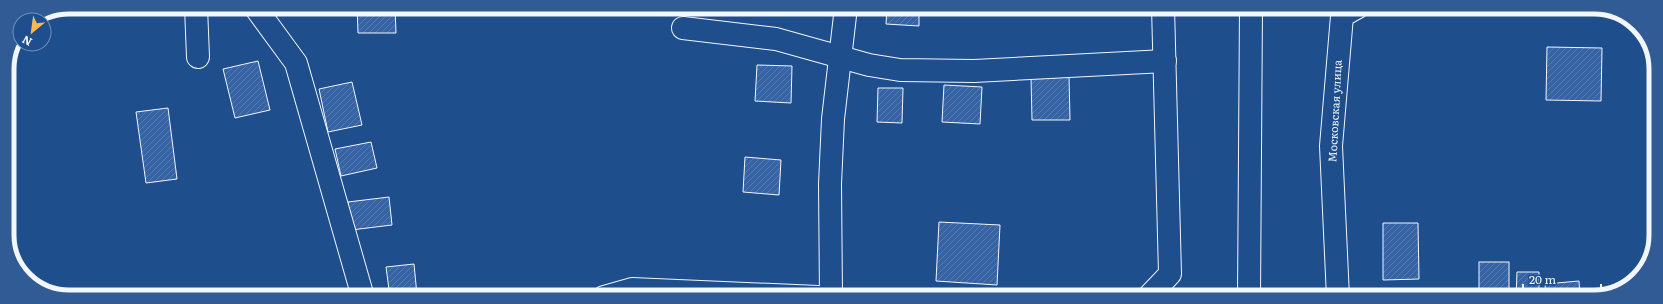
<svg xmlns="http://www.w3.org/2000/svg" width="1663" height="304" font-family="Literata,serif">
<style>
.building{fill:url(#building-hatch);stroke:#f2f6ff}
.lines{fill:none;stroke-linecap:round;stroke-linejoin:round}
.street-casing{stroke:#f2f6ff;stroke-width:24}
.primary-casing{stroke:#f2f6ff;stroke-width:24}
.street{stroke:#1f4e8c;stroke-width:22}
.primary{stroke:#1f4e8c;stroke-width:22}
.labels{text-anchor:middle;stroke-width:3;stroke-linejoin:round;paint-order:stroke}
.street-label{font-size:11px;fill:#f2f6ff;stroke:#1f4e8c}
.rim{fill:none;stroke:#f2f6ff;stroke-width:5}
</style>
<defs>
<pattern id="building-hatch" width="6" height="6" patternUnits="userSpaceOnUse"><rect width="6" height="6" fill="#3563a3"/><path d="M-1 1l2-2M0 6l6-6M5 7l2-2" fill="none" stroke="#537ab1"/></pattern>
</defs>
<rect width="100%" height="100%" fill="#1f4e8c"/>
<g class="building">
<path d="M357 7H395L396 33H358Z"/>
<path d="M781 7H821L820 11Z"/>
<path d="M887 7H919V26L886 24Z"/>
<path d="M1547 47 1602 48 1601 101 1546 100Z"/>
<path d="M258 61 270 110 235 118 223 69Z"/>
<path d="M757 65 792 66 791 103 755 101Z"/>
<path d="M1069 76 1070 120H1032L1031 77Z"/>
<path d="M352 82 362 125 328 132 319 89Z"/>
<path d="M944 85 982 87 980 124 942 122Z"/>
<path d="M878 88H903L902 123 877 122Z"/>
<path d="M168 108 177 179 146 183 136 112Z"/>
<path d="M371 142 377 168 341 176 335 149Z"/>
<path d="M745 157 781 160 779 195 743 192Z"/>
<path d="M389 197 392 225 351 230 348 202Z"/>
<path d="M939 222 1000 225 997 285 936 281Z"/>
<path d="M1383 223H1418L1419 279 1383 280Z"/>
<rect x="1479" y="262" width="30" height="35"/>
<path d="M414 264 417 295 390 297 386 267Z"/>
<path d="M1517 272H1539V297H1516Z"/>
<path d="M1579 281 1580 297H1546L1545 284Z"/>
</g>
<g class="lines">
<g class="street-casing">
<g id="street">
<path d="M196 7 198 57"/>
<path d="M255 7 296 63 363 297"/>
<path d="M683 28 776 39 869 65 900 70 974 71 1165 61"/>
<path d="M604 297 632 289 818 297"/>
<path d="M831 297 830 184 833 119 846 7"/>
<path d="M1148 297 1170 274 1163 7"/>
<path d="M1338 297 1331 146 1342 16 1358 7"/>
</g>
</g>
<g class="primary-casing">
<path id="primary" d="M1249 297 1251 7"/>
</g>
<use href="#street" class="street"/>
<use href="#primary" class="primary"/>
</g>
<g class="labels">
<g class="street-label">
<text transform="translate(1335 111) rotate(-87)" y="4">Московская улица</text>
</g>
</g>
<path d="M0 0H1663V304H0ZM69 14H1594A55 55 0 0 1 1649 69V235A55 55 0 0 1 1594 290H69A55 55 0 0 1 14 235V69A55 55 0 0 1 69 14Z" fill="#305b95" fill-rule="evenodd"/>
<path class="rim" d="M69 14H1594A55 55 0 0 1 1649 69V235A55 55 0 0 1 1594 290H69A55 55 0 0 1 14 235V69A55 55 0 0 1 69 14Z"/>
<g transform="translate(32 32) rotate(209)"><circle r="19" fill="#1f4e8c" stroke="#7391ba"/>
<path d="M0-3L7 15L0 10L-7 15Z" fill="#ffb74d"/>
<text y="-6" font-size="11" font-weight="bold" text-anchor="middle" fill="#f2f6ff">N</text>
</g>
<path d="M1523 284v6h78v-6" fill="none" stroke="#f2f6ff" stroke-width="2"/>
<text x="1529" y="284" font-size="12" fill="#f2f6ff" stroke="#1f4e8c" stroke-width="3" paint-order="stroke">20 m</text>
</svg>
